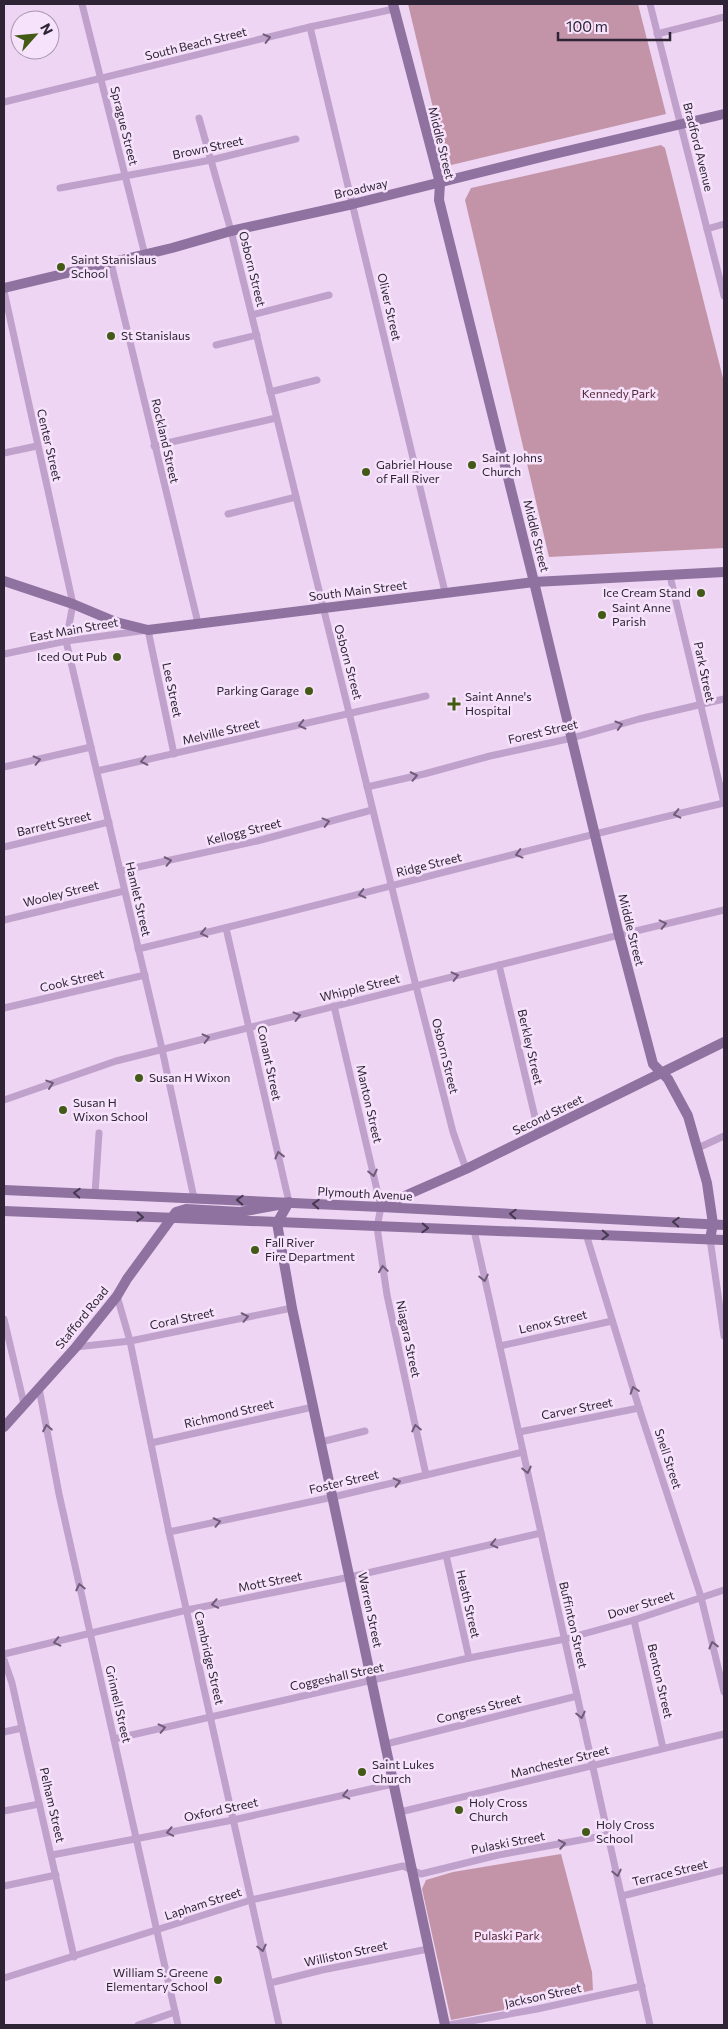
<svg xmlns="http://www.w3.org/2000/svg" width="728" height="2029" font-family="Commissioner,sans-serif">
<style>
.green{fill:#c394a7}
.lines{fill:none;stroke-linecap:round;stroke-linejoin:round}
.street{stroke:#c0a1cc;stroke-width:7}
.secondary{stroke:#8f729f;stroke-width:10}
.oneway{stroke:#705c79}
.oneway2{stroke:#463850}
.poi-dot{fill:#435a16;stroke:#f6e2fb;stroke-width:2}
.labels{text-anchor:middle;stroke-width:5;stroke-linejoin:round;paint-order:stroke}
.street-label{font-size:12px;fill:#2e2435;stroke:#f6e2fb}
.poi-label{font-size:12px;fill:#2e2435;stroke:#f6e2fb;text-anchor:start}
.park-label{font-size:12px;fill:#562637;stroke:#f6e2fb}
</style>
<rect width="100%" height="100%" fill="#edd5f3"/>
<g class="green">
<path d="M408 4H638L666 114 447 166Z"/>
<path d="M661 145 665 148 724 382V548L549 557 465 200 471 188Z"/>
<path d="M561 1854 592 1972 593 1990 525 2006 451 2020 422 1889 426 1880 453 1872Z"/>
</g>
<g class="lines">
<g class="street">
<path d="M82 4 145 255"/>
<path d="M650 4 724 296"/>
<path d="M310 27 445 592"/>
<path d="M657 34 724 17"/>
<path d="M4 102 310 27 394 9"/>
<path d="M199 118 231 231 416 986 453 1132 466 1169"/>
<path d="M60 188 211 160 296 139"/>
<path d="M707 229 724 224"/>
<path d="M111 263 198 623"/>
<path d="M4 291 73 604 66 641 162 1049 194 1198"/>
<path d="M252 315 329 295"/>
<path d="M216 345 257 335"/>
<path d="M270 392 317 380"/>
<path d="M154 446 276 418"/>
<path d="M4 453 37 446"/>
<path d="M228 514 296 497"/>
<path d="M670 576 724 803"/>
<path d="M4 654 66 641 148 630 174 754"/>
<path d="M4 767 91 747"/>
<path d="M97 771 426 696"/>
<path d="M367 787 424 774 490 756 572 738 639 719 724 699"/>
<path d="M4 847 109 822"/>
<path d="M120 871 257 841 372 810"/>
<path d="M4 920 124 891"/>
<path d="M226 928 289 1202"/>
<path d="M138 949C334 903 528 848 724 803"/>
<path d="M499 965 539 1134"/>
<path d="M334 1006 381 1207 377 1227 387 1295 426 1475"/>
<path d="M4 1008 145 975"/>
<path d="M4 1100 116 1061 619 935 724 910"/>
<path d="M698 1148 724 1136"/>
<path d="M95 1194 99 1133"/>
<path d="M474 1230 650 2025"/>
<path d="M586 1234 639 1408 701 1597 724 1692"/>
<path d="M710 1239 724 1336"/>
<path d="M117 1296 130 1341 169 1532 279 2025"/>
<path d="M4 1319 24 1404"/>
<path d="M500 1346 612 1321"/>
<path d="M76 1347 130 1341 292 1308"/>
<path d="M39 1388 59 1494 178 2025"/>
<path d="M519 1432 639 1408"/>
<path d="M321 1442 365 1431"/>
<path d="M151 1443 313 1407"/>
<path d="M169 1532 333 1497 523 1452"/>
<path d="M446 1555 469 1658"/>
<path d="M634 1620 663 1748"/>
<path d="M4 1654 187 1610 350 1577 541 1533"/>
<path d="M4 1660 12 1683 22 1728 74 1957"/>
<path d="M4 1732 22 1728"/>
<path d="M114 1739 469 1658 565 1639 634 1620 724 1590"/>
<path d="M386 1744 577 1696"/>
<path d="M4 1811 39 1804"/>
<path d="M400 1812 724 1734"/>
<path d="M52 1855 233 1820 393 1784"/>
<path d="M4 1886 56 1875"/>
<path d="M622 1896 724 1870"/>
<path d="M4 1978 251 1900 403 1866 421 1874 498 1855 608 1835"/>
<path d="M270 1983 322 1970 428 1949"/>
<path d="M138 2025 175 2012"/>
<path d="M449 2025 537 2009 642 1986"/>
</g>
<g class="secondary">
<path d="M393 4 440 183 439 200 534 582 619 935 653 1064 668 1079 688 1116 707 1183 713 1224 710 1239"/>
<path d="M4 288 172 248 231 231 353 204 550 155 724 114"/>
<path d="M4 581 73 604 116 622 148 630 534 582 724 572"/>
<path d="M4 1190 381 1207 724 1225"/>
<path d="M289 1202 277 1223 292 1308 445 2025"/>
<path d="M384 1205 466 1169 724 1042"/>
<path d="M4 1211 724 1240"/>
<path d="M4 1427 76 1347 117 1296 127 1279 176 1212 186 1209 240 1212 278 1205"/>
</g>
</g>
<defs><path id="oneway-chevron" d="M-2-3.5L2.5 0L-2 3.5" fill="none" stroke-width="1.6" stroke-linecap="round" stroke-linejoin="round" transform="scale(1.25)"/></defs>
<g class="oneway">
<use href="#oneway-chevron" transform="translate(267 38) rotate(-14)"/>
<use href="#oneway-chevron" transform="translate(302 725) rotate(166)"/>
<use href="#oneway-chevron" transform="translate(619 725) rotate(-16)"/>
<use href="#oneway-chevron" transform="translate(37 760) rotate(-13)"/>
<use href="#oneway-chevron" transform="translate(144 761) rotate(168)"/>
<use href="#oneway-chevron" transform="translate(414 776) rotate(-12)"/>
<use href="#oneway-chevron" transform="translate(677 814) rotate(167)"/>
<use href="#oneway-chevron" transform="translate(326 822) rotate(-15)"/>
<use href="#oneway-chevron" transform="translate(519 854) rotate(165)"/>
<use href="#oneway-chevron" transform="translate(168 861) rotate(-12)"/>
<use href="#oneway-chevron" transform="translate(362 894) rotate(166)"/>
<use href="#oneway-chevron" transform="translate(663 924) rotate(-13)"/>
<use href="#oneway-chevron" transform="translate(204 933) rotate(167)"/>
<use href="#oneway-chevron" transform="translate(455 976) rotate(-14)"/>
<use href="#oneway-chevron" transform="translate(297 1016) rotate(-14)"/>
<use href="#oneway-chevron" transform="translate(206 1038) rotate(-14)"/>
<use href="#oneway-chevron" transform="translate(50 1084) rotate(-18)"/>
<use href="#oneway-chevron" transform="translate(279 1155) rotate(-104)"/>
<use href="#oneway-chevron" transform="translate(373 1173) rotate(78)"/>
<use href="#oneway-chevron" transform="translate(383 1269) rotate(-98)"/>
<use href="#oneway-chevron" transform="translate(484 1278) rotate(78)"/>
<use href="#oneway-chevron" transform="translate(245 1317) rotate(-12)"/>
<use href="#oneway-chevron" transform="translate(634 1390) rotate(-108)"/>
<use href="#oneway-chevron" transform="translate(47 1428) rotate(-101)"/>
<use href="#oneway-chevron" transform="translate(416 1428) rotate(-102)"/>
<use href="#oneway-chevron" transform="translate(527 1470) rotate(78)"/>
<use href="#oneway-chevron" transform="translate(397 1482) rotate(-13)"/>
<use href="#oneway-chevron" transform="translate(217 1522) rotate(-12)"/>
<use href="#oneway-chevron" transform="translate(494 1544) rotate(167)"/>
<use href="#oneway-chevron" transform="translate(80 1587) rotate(-103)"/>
<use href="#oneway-chevron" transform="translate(215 1604) rotate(169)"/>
<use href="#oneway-chevron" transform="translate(57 1642) rotate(167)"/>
<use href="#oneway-chevron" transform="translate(713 1645) rotate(-104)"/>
<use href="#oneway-chevron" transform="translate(581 1715) rotate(77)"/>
<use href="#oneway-chevron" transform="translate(162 1728) rotate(-13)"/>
<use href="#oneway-chevron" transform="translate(346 1795) rotate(167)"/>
<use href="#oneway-chevron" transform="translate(170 1832) rotate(169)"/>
<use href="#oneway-chevron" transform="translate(562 1844) rotate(-10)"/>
<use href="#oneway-chevron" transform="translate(617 1873) rotate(77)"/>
<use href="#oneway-chevron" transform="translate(262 1948) rotate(77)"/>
</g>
<g class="oneway2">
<use href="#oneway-chevron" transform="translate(77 1193) rotate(-177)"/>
<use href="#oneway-chevron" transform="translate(240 1200) rotate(-178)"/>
<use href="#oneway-chevron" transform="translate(316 1204) rotate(-177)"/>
<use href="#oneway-chevron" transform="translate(513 1214) rotate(-177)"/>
<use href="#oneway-chevron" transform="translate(140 1217) rotate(3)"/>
<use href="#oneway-chevron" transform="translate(676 1222) rotate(-177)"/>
<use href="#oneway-chevron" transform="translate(425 1228) rotate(2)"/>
<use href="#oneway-chevron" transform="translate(605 1235) rotate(2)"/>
</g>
<g class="poi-dot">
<circle cx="61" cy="267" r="5"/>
<circle cx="111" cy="336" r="5"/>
<circle cx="472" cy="465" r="5"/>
<circle cx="366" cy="472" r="5"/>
<circle cx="701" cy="593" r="5"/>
<circle cx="602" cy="615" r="5"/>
<circle cx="117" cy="657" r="5"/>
<circle cx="309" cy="691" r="5"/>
<path d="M451.5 696.5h5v5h5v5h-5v5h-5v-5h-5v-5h5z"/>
<circle cx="139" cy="1078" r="5"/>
<circle cx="63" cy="1110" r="5"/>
<circle cx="255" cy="1250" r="5"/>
<circle cx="362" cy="1772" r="5"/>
<circle cx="459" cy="1810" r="5"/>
<circle cx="586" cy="1832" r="5"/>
<circle cx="218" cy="1980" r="5"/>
</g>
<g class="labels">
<g class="street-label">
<text transform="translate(196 44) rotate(-14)" y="4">South Beach Street</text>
<text transform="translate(124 126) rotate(76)" y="4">Sprague Street</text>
<text transform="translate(441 143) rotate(76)" y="4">Middle Street</text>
<text transform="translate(698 147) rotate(76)" y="4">Bradford Avenue</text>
<text transform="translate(208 148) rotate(-12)" y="4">Brown Street</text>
<text transform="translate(361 189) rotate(-13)" y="4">Broadway</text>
<text transform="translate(252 269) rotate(76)" y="4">Osborn Street</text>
<text transform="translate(389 307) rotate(77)" y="4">Oliver Street</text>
<text transform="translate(165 441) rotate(77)" y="4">Rockland Street</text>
<text transform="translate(49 445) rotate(77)" y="4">Center Street</text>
<text transform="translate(536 536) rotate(76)" y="4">Middle Street</text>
<text transform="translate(358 591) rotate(-7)" y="4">South Main Street</text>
<text transform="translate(74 630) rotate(-10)" y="4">East Main Street</text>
<text transform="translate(348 662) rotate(75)" y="4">Osborn Street</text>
<text transform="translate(704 672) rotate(78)" y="4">Park Street</text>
<text transform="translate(172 690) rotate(78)" y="4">Lee Street</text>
<text transform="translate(221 732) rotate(-13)" y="4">Melville Street</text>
<text transform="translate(543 732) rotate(-13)" y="4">Forest Street</text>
<text transform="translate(54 824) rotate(-13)" y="4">Barrett Street</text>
<text transform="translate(244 832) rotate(-14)" y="4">Kellogg Street</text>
<text transform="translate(429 865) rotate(-14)" y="4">Ridge Street</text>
<text transform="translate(61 894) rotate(-14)" y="4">Wooley Street</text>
<text transform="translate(138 899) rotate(77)" y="4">Hamlet Street</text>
<text transform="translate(631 930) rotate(76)" y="4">Middle Street</text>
<text transform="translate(72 981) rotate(-13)" y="4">Cook Street</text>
<text transform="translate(360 988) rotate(-14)" y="4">Whipple Street</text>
<text transform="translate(530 1047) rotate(77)" y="4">Berkley Street</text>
<text transform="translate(445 1056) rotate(76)" y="4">Osborn Street</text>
<text transform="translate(269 1063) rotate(78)" y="4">Conant Street</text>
<text transform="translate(369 1104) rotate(77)" y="4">Manton Street</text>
<text transform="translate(548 1115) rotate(-26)" y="4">Second Street</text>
<text transform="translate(365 1194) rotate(3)" y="4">Plymouth Avenue</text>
<text transform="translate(82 1318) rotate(-51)" y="4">Stafford Road</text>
<text transform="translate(182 1319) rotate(-12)" y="4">Coral Street</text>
<text transform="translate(553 1322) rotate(-13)" y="4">Lenox Street</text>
<text transform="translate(408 1339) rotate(78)" y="4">Niagara Street</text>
<text transform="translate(577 1409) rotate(-11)" y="4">Carver Street</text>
<text transform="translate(229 1414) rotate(-13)" y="4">Richmond Street</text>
<text transform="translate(668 1459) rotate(72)" y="4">Snell Street</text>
<text transform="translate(344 1482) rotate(-13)" y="4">Foster Street</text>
<text transform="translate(270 1582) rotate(-11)" y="4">Mott Street</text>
<text transform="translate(468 1604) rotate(77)" y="4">Heath Street</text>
<text transform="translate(641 1605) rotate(-17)" y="4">Dover Street</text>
<text transform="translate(370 1610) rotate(78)" y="4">Warren Street</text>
<text transform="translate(573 1625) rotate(77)" y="4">Buffinton Street</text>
<text transform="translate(209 1658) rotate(77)" y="4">Cambridge Street</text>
<text transform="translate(337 1677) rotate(-12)" y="4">Coggeshall Street</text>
<text transform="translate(660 1681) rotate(77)" y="4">Benton Street</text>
<text transform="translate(118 1704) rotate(77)" y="4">Grinnell Street</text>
<text transform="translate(479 1709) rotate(-14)" y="4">Congress Street</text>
<text transform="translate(560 1762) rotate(-14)" y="4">Manchester Street</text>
<text transform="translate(52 1805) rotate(77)" y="4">Pelham Street</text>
<text transform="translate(221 1810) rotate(-12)" y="4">Oxford Street</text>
<text transform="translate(508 1843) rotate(-11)" y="4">Pulaski Street</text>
<text transform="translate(670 1873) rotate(-14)" y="4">Terrace Street</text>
<text transform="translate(203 1904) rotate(-18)" y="4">Lapham Street</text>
<text transform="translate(346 1954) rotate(-12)" y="4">Williston Street</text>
<text transform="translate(543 1996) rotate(-12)" y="4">Jackson Street</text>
</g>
<g class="poi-label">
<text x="71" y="264">Saint Stanislaus<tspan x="71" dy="14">School</tspan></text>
<text x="121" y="340">St Stanislaus</text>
<text x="482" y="462">Saint Johns<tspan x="482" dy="14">Church</tspan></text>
<text x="376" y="469">Gabriel House<tspan x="376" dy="14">of Fall River</tspan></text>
<text x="691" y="597" text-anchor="end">Ice Cream Stand</text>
<text x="612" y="612">Saint Anne<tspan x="612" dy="14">Parish</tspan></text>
<text x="107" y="661" text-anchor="end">Iced Out Pub</text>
<text x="299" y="695" text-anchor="end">Parking Garage</text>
<text x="465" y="701">Saint Anne's<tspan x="465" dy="14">Hospital</tspan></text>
<text x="149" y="1082">Susan H Wixon</text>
<text x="73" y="1107">Susan H<tspan x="73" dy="14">Wixon School</tspan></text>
<text x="265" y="1247">Fall River<tspan x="265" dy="14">Fire Department</tspan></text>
<text x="372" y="1769">Saint Lukes<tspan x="372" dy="14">Church</tspan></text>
<text x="469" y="1807">Holy Cross<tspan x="469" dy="14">Church</tspan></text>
<text x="596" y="1829">Holy Cross<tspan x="596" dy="14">School</tspan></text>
<text x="208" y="1977" text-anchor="end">William S. Greene<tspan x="208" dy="14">Elementary School</tspan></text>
</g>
<g class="park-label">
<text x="619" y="398">Kennedy Park</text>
<text x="507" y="1940">Pulaski Park</text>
</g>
</g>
<rect width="728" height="2029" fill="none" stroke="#2e2435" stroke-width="10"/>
<g transform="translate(35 35) rotate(63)"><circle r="24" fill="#f6e2fb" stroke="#a696ac"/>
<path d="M0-4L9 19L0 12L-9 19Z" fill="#435a16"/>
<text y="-8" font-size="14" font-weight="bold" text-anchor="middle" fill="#2e2435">N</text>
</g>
<path d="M558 32v8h112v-8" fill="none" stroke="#2e2435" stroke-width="2.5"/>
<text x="566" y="32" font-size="15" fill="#2e2435" stroke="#f6e2fb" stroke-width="4" paint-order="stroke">100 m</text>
</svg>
